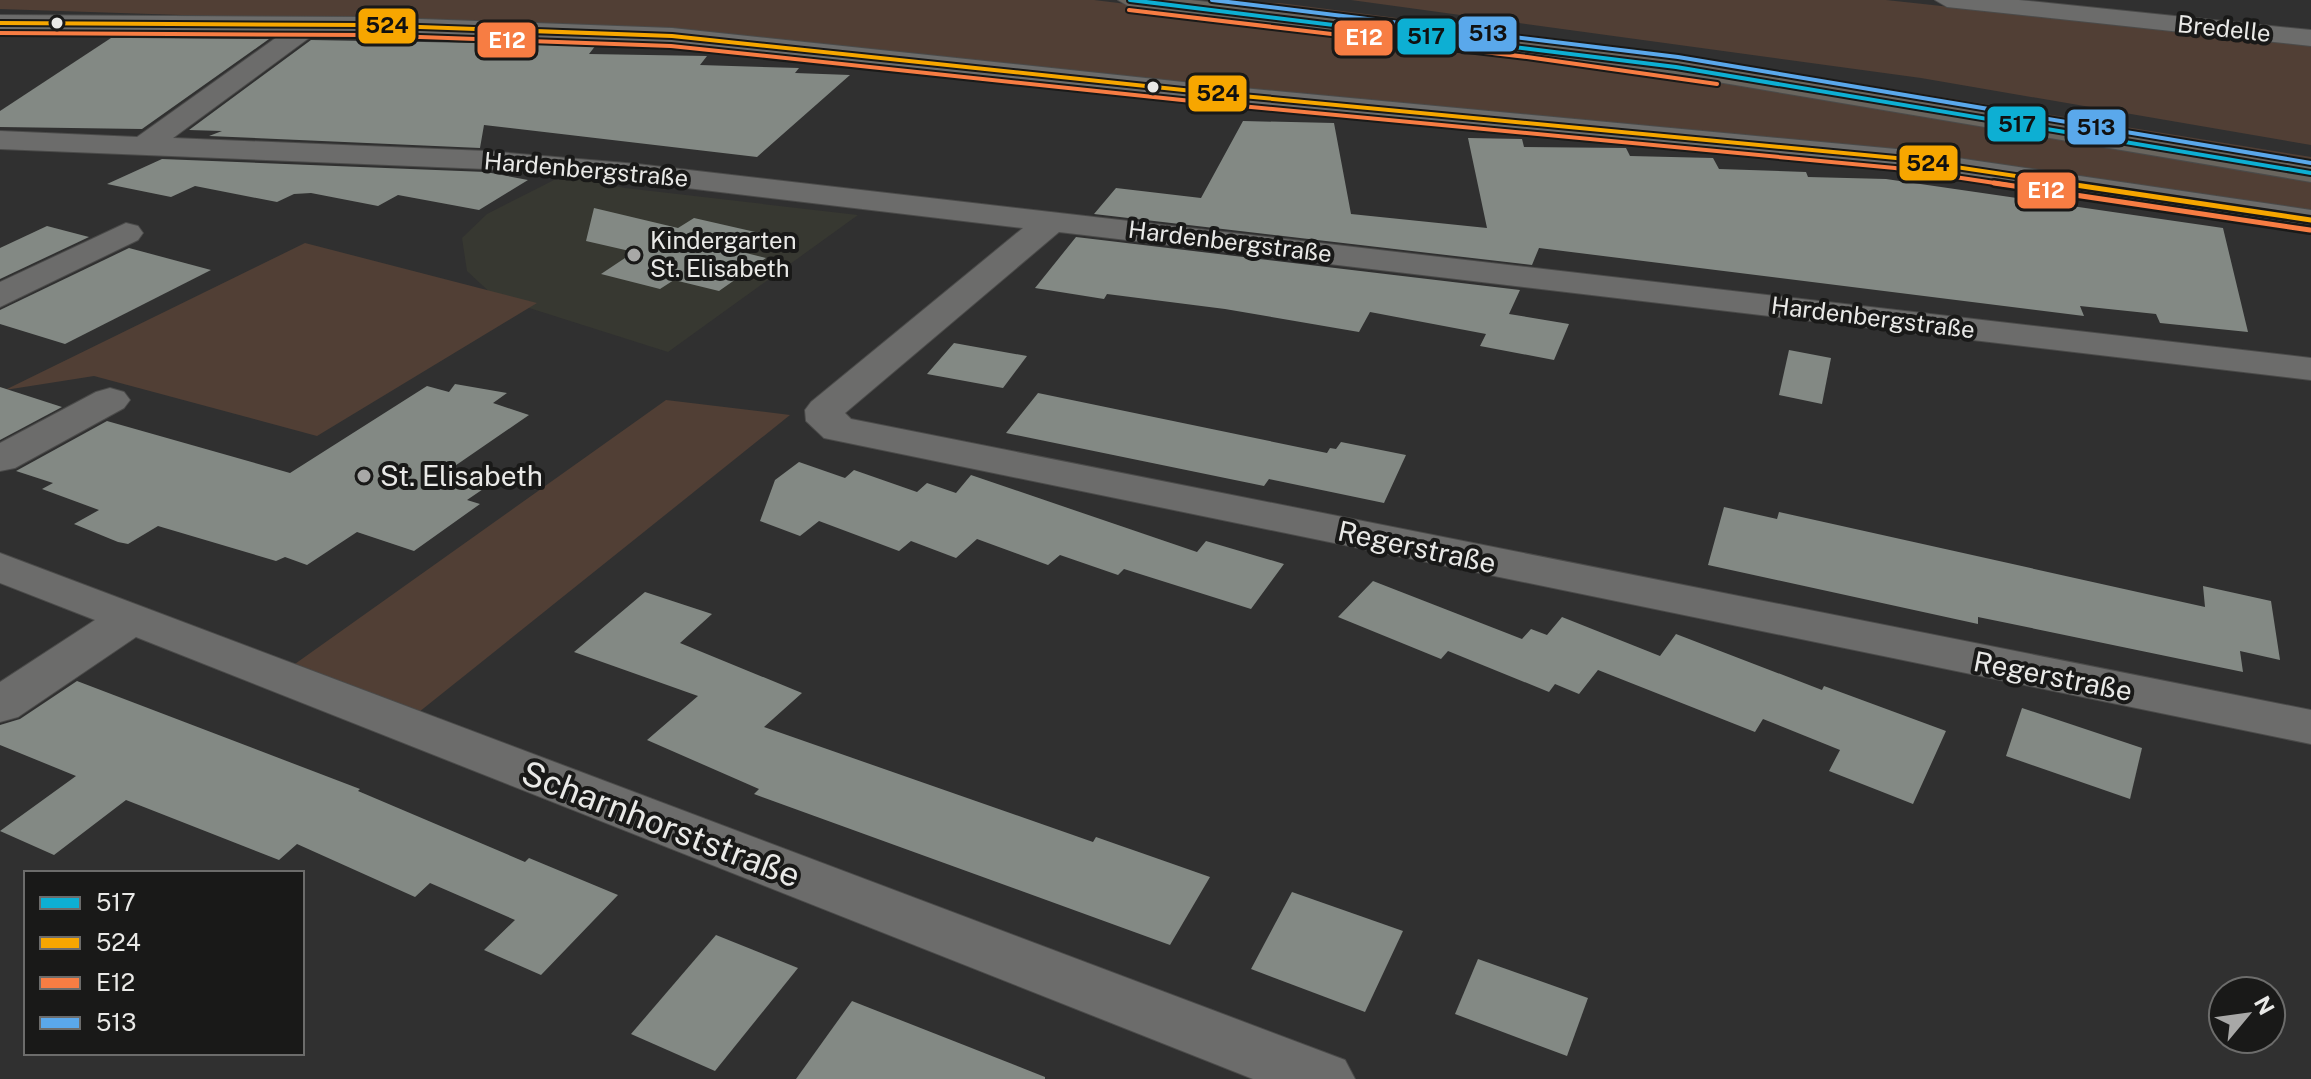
<svg xmlns="http://www.w3.org/2000/svg" width="2311" height="1079" font-family="'Public Sans',sans-serif">
<style>
.built{fill:#373831}
.green{fill:#513f35}
.building{fill:#838984}
.lines{fill:none;stroke-linecap:round;stroke-linejoin:round}
.minor-casing{stroke:#4b4b4a;stroke-width:2}
.highway-casing{stroke:#4b4b4a;stroke-width:2}
.minor{fill:#6c6c6b;fill-rule:evenodd}
.highway{fill:#69655e;fill-rule:evenodd}
.bus-1-casing{stroke:#191918;stroke-width:8}
.bus-2-far1-casing{stroke:#191918;stroke-width:8}
.bus-2-casing{stroke:#191918;stroke-width:10}
.bus-3-far1-casing{stroke:#191918;stroke-width:8}
.bus-3-casing{stroke:#191918;stroke-width:10}
.bus-4-casing{stroke:#191918;stroke-width:8}
.bus-1{stroke:#0dafd3;stroke-width:4}
.bus-2-far1{stroke:#f7a600;stroke-width:4}
.bus-2{stroke:#f7a600;stroke-width:5}
.bus-3-far1{stroke:#f77d43;stroke-width:4}
.bus-3{stroke:#f77d43;stroke-width:5}
.bus-4{stroke:#5aa8eb;stroke-width:4}
.bus-dot{fill:#e9e9e7;stroke:#191918;stroke-width:3}
.poi-dot{fill:#a8a8a7;stroke:#191918;stroke-width:3}
.labels{text-anchor:middle;stroke-width:8;stroke-linejoin:round;paint-order:stroke}
.far-street-label{font-size:24px;fill:#e9e9e7;stroke:#191918}
.far-poi-label{font-size:24px;fill:#e9e9e7;stroke:#191918;text-anchor:start}
.poi-label{font-size:28px;fill:#e9e9e7;stroke:#191918;text-anchor:start}
.street-label{font-size:28px;fill:#e9e9e7;stroke:#191918}
.near-street-label{font-size:34px;fill:#e9e9e7;stroke:#191918}
.line-badge{stroke:#191918;stroke-width:3}
.badge-label{font-size:22px;text-anchor:middle;font-weight:bold;fill:#fff}
.pale-badge-label{font-size:22px;text-anchor:middle;font-weight:bold;fill:#111}
</style>
<rect width="100%" height="100%" fill="#303030"/>
<path class="built" d="M584 179 625 188 858 215 668 352 495 297 467 271 462 238 487 214 554 180Z"/>
<g class="green">
<path d="M0 0H1094L1673 71 2311 179V217L1891 155 1036 70 357 21 0 9Z"/>
<path d="M1176 0 1280 3 1677 54 2311 157V163C1934 97 1557 40 1176 0Z"/>
<path d="M1351 0H1886L2311 46V145L1921 78Z"/>
<path d="M305 243 537 303 317 436 94 376 5 390Z"/>
<path d="M666 400 790 415 404 724 278 676Z"/>
</g>
<g class="building">
<path d="M111 38H132L269 39 142 129 0 127V111Z"/>
<path d="M311 40 596 45 589 54 707 56 700 65 799 68 795 73 850 75 757 157 484 125 480 148 209 136 222 131 189 130Z"/>
<path d="M1243 121 1334 123 1351 214 1487 228 1468 138 1522 139 1524 147 1626 148 1630 156 1713 158 1719 169 1806 172 1808 177 1886 179 2223 228 2248 332 2160 323 2156 314 2080 306 2084 316 1539 248 1532 265 1094 214 1116 188 1201 198Z"/>
<path d="M162 159 486 172 528 180 479 210 398 195 378 206 311 193 294 194 277 202 195 186 171 197 107 184Z"/>
<path d="M594 208 678 228 694 218 764 234 738 251 766 258 719 291 674 280 660 289 601 274 634 252 586 241Z"/>
<path d="M47 226 89 237 0 279V248Z"/>
<path d="M1076 237 1520 290 1509 314 1569 324 1554 360 1480 346 1486 334 1370 312 1359 332 1225 309 1107 294 1104 299 1035 288Z"/>
<path d="M129 248 211 270 65 344 0 324V310Z"/>
<path d="M954 343 965 345 1027 356 1003 388 927 374Z"/>
<path d="M1789 350 1831 358 1822 404 1779 395Z"/>
<path d="M455 384 507 393 493 403 529 415 449 470 492 483 467 500 480 504 414 551 357 532 307 565 285 557 276 561 158 526 128 544 118 542 74 524 99 510 42 489 53 483 16 471 107 421 290 473 427 386 449 392Z"/>
<path d="M0 387 62 407 0 440Z"/>
<path d="M1038 393 1327 453 1330 448 1336 449 1341 442 1406 455 1384 503 1269 479 1264 486 1006 433Z"/>
<path d="M799 462 845 478 854 470 917 492 927 483 956 493 971 475 1197 552 1206 541 1284 564 1251 609 1124 569 1118 575 1060 555 1048 565 977 539 956 558 911 541 899 551 819 521 800 536 760 521 775 480Z"/>
<path d="M1724 507 1777 519 1779 512 2205 607 2203 586 2271 601 2280 660 2240 651 2243 672 1978 617V624L1708 565Z"/>
<path d="M1373 581 1522 639 1531 629 1547 635 1562 617 1660 656 1676 634 1822 690 1824 686 1946 731 1913 804 1829 771 1840 750 1763 719 1755 732 1598 670 1579 694 1555 684 1549 692 1448 651 1441 659 1338 617Z"/>
<path d="M645 592 712 614 680 643 802 693 764 727 1093 842 1096 837 1210 877 1170 945 754 794 759 789 647 740 698 696 574 652Z"/>
<path d="M77 681 360 789 358 791 525 862 529 858 618 895 541 975 484 950 515 920 430 883 415 897 297 844 279 860 126 800 54 855 0 831 76 776 0 745V725L20 719Z"/>
<path d="M2022 708 2142 748 2130 799 2006 756Z"/>
<path d="M1292 892 1403 931 1365 1012 1251 969Z"/>
<path d="M716 935 798 968 715 1071 631 1034Z"/>
<path d="M1478 959 1588 998 1567 1056 1455 1014Z"/>
<path d="M852 1001 1045 1077V1079H796Z"/>
</g>
<g class="lines">
<g class="minor-casing">
<g id="minor">
<path d="M1935 0H2019L2311 30V46L1947 7Z"/>
<path d="M0 15 365 17 672 28 1221 86 1896 149 2311 210V230L1896 167 1741 150 1221 102 672 44 365 33 317 32 173 138 486 151 637 164 2311 358V380L1059 232 845 413 851 419 2311 710V744L824 438 806 421 805 410 811 402 1023 228 637 182 486 169 0 149V131L137 137 284 32 0 31Z"/>
<path d="M126 223 138 226 143 233 138 240 0 307V282Z"/>
<path d="M110 388 124 392 130 400 124 408 15 468 0 471V443L96 392Z"/>
<path d="M0 553 1345 1060 1355 1079H1253L136 637 18 717 0 722V682L95 620 0 583Z"/>
</g>
</g>
<g class="highway-casing">
<path id="highway" d="M1118 0H1191L1676 59 2311 164V182L1676 75 1130 7Z"/>
</g>
<use href="#minor" class="minor"/>
<use href="#highway" class="highway"/>
<g class="bus-1-casing">
<path id="bus-1" d="M1130 0 1676 67 2311 173"/>
</g>
<g class="bus-2-far1-casing">
<path id="bus-2-far1" d="M0 23 365 25 672 36 1221 94 1896 158 2076 185"/>
</g>
<g class="bus-2-casing">
<path id="bus-2" d="M2062 183 2311 220"/>
</g>
<g class="bus-3-far1-casing">
<g id="bus-3-far1">
<path d="M1129 10 1527 57 1717 84"/>
<path d="M0 33 365 35 671 46 1220 104 1895 168 2008 185"/>
</g>
</g>
<g class="bus-3-casing">
<path id="bus-3" d="M1994 183 2310 230"/>
</g>
<g class="bus-4-casing">
<path id="bus-4" d="M1212 0 1678 57 2311 163"/>
</g>
<use href="#bus-1" class="bus-1"/>
<use href="#bus-2-far1" class="bus-2-far1"/>
<use href="#bus-2" class="bus-2"/>
<use href="#bus-3-far1" class="bus-3-far1"/>
<use href="#bus-3" class="bus-3"/>
<use href="#bus-4" class="bus-4"/>
</g>
<g class="bus-dot">
<circle cx="57" cy="23" r="7"/>
<circle cx="1153" cy="87" r="7"/>
</g>
<g class="poi-dot">
<circle cx="634" cy="255" r="8"/>
<circle cx="364" cy="476" r="8"/>
</g>
<g class="labels">
<g class="far-street-label">
<text transform="translate(2224 29) rotate(6)" y="8">Bredelle</text>
<text transform="translate(586 170) rotate(5)" y="8">Hardenbergstraße</text>
<text transform="translate(1230 242) rotate(7)" y="8">Hardenbergstraße</text>
<text transform="translate(1873 318) rotate(7)" y="8">Hardenbergstraße</text>
</g>
<g class="far-poi-label">
<text x="650" y="249">Kindergarten<tspan x="650" dy="28">St. Elisabeth</tspan></text>
</g>
<g class="poi-label">
<text x="380" y="486">St. Elisabeth</text>
</g>
<g class="street-label">
<text transform="translate(1417 547) rotate(12)" y="10">Regerstraße</text>
<text transform="translate(2053 676) rotate(11)" y="10">Regerstraße</text>
</g>
<g class="near-street-label">
<text transform="translate(661 824) rotate(21)" y="12">Scharnhorststraße</text>
</g>
</g>
<g class="line-badge">
<rect x="357" y="7" width="60" height="38" rx="8" fill="#f7a600"/>
<rect x="1457" y="15" width="61" height="38" rx="8" fill="#5aa8eb"/>
<rect x="1396" y="17" width="61" height="39" rx="8" fill="#0dafd3"/>
<rect x="1333" y="19" width="61" height="38" rx="8" fill="#f77d43"/>
<rect x="476" y="21" width="61" height="38" rx="8" fill="#f77d43"/>
<rect x="1187" y="74" width="61" height="39" rx="8" fill="#f7a600"/>
<rect x="1986" y="105" width="61" height="38" rx="8" fill="#0dafd3"/>
<rect x="2066" y="108" width="61" height="38" rx="8" fill="#5aa8eb"/>
<rect x="1898" y="144" width="61" height="38" rx="8" fill="#f7a600"/>
<rect x="2016" y="171" width="61" height="39" rx="8" fill="#f77d43"/>
</g>
<g class="badge-label">
<text x="1364" y="45">E12</text>
<text x="507" y="48">E12</text>
<text x="2046" y="198">E12</text>
</g>
<g class="pale-badge-label">
<text x="387" y="33">524</text>
<text x="1488" y="41">513</text>
<text x="1426" y="44">517</text>
<text x="1218" y="101">524</text>
<text x="2017" y="132">517</text>
<text x="2096" y="135">513</text>
<text x="1928" y="171">524</text>
</g>
<rect x="24" y="871" width="280" height="184" fill="#191918" stroke="#6c6c6b" stroke-width="2"/>
<rect x="40" y="897" width="40" height="12" fill="#0dafd3" stroke="#6c6c6b" stroke-width="2"/>
<text x="96" y="911" font-size="24" fill="#e9e9e7">517</text>
<rect x="40" y="937" width="40" height="12" fill="#f7a600" stroke="#6c6c6b" stroke-width="2"/>
<text x="96" y="951" font-size="24" fill="#e9e9e7">524</text>
<rect x="40" y="977" width="40" height="12" fill="#f77d43" stroke="#6c6c6b" stroke-width="2"/>
<text x="96" y="991" font-size="24" fill="#e9e9e7">E12</text>
<rect x="40" y="1017" width="40" height="12" fill="#5aa8eb" stroke="#6c6c6b" stroke-width="2"/>
<text x="96" y="1031" font-size="24" fill="#e9e9e7">513</text>
<g transform="translate(2247 1015) rotate(61)"><circle r="38" fill="#191918" stroke="#6c6c6b" stroke-width="2"/>
<path d="M0-6L14 30L0 20L-14 30Z" fill="#a8a8a7"/>
<text y="-12" font-size="22" font-weight="bold" text-anchor="middle" fill="#e9e9e7">N</text>
</g>
</svg>
